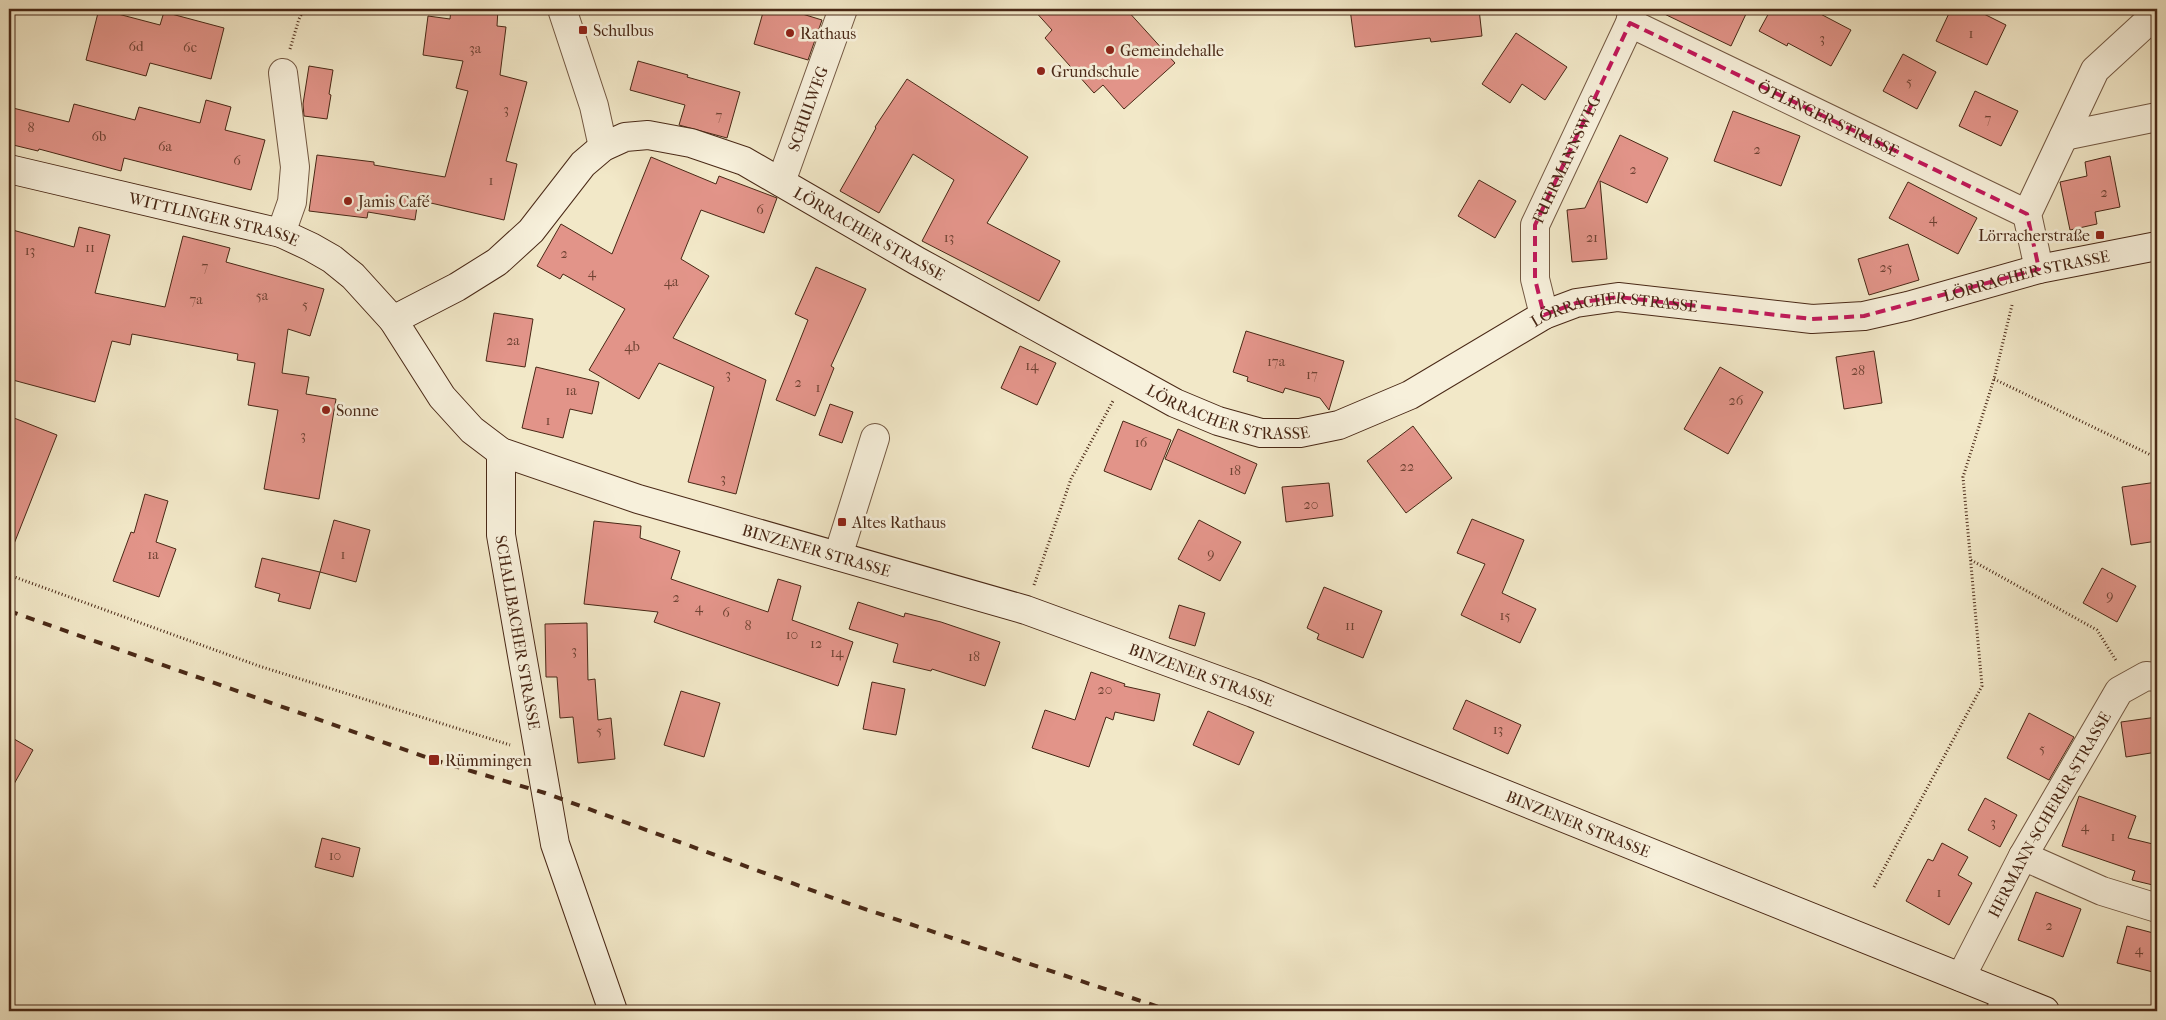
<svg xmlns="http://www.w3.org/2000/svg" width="2166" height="1020" font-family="'IM FELL French Canon',serif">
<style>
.building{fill:#e29489;stroke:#492816}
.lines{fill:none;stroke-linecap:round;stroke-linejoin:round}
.lane-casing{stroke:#735842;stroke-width:18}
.street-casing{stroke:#735842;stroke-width:30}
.secondary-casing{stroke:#492816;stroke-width:30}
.path{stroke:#492816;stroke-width:3;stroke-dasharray:1 2.5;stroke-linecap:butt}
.lane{stroke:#f7f0db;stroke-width:15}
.street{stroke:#f7f0db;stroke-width:28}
.secondary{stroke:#f7f0db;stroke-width:28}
.rail{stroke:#492816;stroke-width:4;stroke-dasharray:9 9;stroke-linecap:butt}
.marked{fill:none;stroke:#c2185b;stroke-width:4;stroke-dasharray:10 6;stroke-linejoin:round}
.poi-dot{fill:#8f2418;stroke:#f7f0db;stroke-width:2}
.labels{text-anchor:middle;stroke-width:5;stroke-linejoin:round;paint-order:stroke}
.number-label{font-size:14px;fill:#6f4333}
.poi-label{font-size:16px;fill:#492816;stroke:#f7f0db;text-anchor:start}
.street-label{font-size:16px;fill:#492816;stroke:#f7f0db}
</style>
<rect width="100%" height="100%" fill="#f2e8c8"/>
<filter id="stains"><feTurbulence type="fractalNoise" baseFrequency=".004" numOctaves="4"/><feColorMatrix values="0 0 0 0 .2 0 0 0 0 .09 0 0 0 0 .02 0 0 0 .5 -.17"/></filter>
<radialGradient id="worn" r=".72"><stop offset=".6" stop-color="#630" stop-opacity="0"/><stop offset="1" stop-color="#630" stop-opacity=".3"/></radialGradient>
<g class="building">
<path d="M99 9 160 25 164 12 224 28 211 79 150 63 146 76 86 60Z"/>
<path d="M451 9H498L497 26 506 27 500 75 527 82 506 161 517 164 504 220 418 200 415 220 368 212 367 218 309 211 317 155 374 162V165L445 177 468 91 456 88 463 61 423 55 428 16 450 19Z"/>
<path d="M764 9H786L822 20 808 60 754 44Z"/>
<path d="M1033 9H1126L1175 63 1124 109 1103 85 1094 93 1045 38 1052 30Z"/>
<path d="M1350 9H1479L1482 36 1431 42 1430 38 1355 47Z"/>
<path d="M1654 9H1735L1746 14 1731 46Z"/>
<path d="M1771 9H1811L1851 30 1831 66 1788 43 1787 46 1759 31Z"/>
<path d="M1951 9H1974L2006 25 1987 65 1936 41Z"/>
<path d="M1516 33 1567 67 1545 100 1522 84 1510 103 1482 84Z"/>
<path d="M1903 54 1936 72 1917 109 1883 91Z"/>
<path d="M638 61 688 75 687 77 740 92 727 138 679 125 685 105 630 90Z"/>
<path d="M309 66 333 70 329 94 331 95 327 119 304 116 303 104Z"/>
<path d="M907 79 1028 157 987 223 1060 261 1039 301 922 241 954 180 913 154 879 213 840 191 876 128 875 127Z"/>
<path d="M1975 91 2018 111 2001 146 1959 126Z"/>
<path d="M206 100 231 107 225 130 265 140 251 190 124 158 121 171 39 149 38 151 9 144V107L69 122 74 104 135 120 139 107 200 123Z"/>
<path d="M1733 111 1800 136 1781 186 1714 161Z"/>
<path d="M1620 135 1668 158 1647 203 1600 181 1607 259 1572 262 1567 210 1585 208Z"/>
<path d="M2110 156 2120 207 2095 212 2097 224 2070 230 2060 182 2087 176 2085 162Z"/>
<path d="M651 157 716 184 719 176 777 198 764 233 701 210 681 259 709 276 673 338 766 380 736 494 688 482 714 387 659 363 639 399 589 370 625 309 563 274 560 279 537 266 561 224 612 254Z"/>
<path d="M1479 180 1516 201 1495 238 1458 216Z"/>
<path d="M1908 182 1977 218 1958 254 1889 218Z"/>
<path d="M79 227 110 235 95 293 165 307 183 236 230 248 226 262 324 289 310 336 288 329 282 373 309 377 306 394 336 399 319 499 264 489 278 410 248 405 255 363 237 360 238 354 132 334 130 345 112 341 95 402 9 379V229L74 247Z"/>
<path d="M1908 244 1919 280 1869 295 1858 259Z"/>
<path d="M816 267 866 289 831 366 834 368 815 416 776 400 808 320 795 314Z"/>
<path d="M494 313 533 319 525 367 486 361Z"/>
<path d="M1246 331 1344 361 1329 410 1320 398 1285 388 1283 393 1247 381 1248 377 1233 372Z"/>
<path d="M1020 346 1056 363 1037 405 1001 388Z"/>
<path d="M1874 351 1882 403 1844 409 1836 357Z"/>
<path d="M536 367 599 382 592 414 570 409 563 438 522 428Z"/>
<path d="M1720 367 1763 392 1728 454 1684 429Z"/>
<path d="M830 404 853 412 842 443 819 435Z"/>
<path d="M9 416 57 435 10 554H9Z"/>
<path d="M1123 421 1171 440 1151 490 1104 471Z"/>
<path d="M1413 426 1452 478 1406 513 1367 461Z"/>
<path d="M1178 429 1257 464 1245 494 1165 459Z"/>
<path d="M2157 482V541L2131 545 2122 487Z"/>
<path d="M1329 483 1333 516 1286 522 1282 487Z"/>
<path d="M145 494 168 501 156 542 176 549 159 597 113 581 131 532 134 533Z"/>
<path d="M1472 519 1524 540 1502 593 1536 609 1520 643 1461 615 1485 564 1457 553Z"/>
<path d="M334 520 370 530 356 582 320 572Z"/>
<path d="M1199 520 1241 542 1220 581 1178 559Z"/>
<path d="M594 521 641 526 640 538 680 551 671 579 768 612 778 579 801 586 792 620 853 642 838 686 654 622 658 612 584 604Z"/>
<path d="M262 558 320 572 310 609 278 601 280 594 255 587Z"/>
<path d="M2102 568 2136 586 2117 622 2083 603Z"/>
<path d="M1324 587 1382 611 1363 658 1317 639 1319 634 1307 628Z"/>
<path d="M858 602 904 617 905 613 941 622 1000 642 985 686 932 669 931 671 893 662 898 644 849 629Z"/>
<path d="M1179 605 1205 613 1195 646 1169 638Z"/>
<path d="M587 623 588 680 595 679 598 720 611 718 615 759 578 763 573 717 560 718 557 677H546L545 624Z"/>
<path d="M1091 672 1125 684 1124 686 1160 694 1154 721 1115 712 1113 720 1106 717 1089 767 1032 748 1045 710 1075 720Z"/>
<path d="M872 682 905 689 896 735 863 729Z"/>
<path d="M681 691 720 703 704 757 664 745Z"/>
<path d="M1466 700 1521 725 1508 754 1453 729Z"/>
<path d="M1208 711 1254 732 1239 765 1193 745Z"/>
<path d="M2029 713 2074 737 2049 780 2007 758Z"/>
<path d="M2157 717V752L2126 757 2121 722Z"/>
<path d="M9 736 33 750 9 793Z"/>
<path d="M2079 796 2136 816 2128 838 2157 845V886L2132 880 2135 871 2062 846Z"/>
<path d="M1985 798 2017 815 2000 847 1968 830Z"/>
<path d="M322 838 360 848 353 877 315 867Z"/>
<path d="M1942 843 1968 857 1958 875 1972 883 1949 925 1906 901 1928 859 1933 861Z"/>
<path d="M2036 892 2081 909 2063 957 2018 940Z"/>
<path d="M2127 926 2157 934V973L2117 963Z"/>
</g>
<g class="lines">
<g class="lane-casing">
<path id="lane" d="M1994 1011 2000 994"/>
</g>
<g class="street-casing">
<g id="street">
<path d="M562 9 594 106 603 147"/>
<path id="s1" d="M1630 23 2027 214"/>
<path d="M2064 136 2157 117"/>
<path id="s2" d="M781 182 843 9"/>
<path d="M281 233 292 202 295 167 283 73"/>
<path d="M2039 269 2027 214 2095 70 2157 13"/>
<path id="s3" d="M1544 315 1535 279V225L1630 23 1633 9"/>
<path d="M838 556 875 438"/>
<path d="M2023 856 2102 891 2157 908"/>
<path id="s4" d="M1961 977 2023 856 2119 691 2146 676 2157 677"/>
</g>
</g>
<g class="secondary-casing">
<g id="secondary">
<path id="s5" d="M9 169 281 233 311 247 332 259 353 276 393 320 442 397 472 430 501 452 638 499 1026 610 1253 693 2045 1011"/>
<path id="s6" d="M393 320 457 287 497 262 531 231 583 164 603 147 625 137 648 135 691 143 744 161 917 261 1175 403 1218 421 1261 433H1300L1339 425 1410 395 1544 315 1576 303 1618 297 1812 319 1864 316 1908 306 2039 269 2157 246"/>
<path id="s7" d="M501 452V535L555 844 613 1011"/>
</g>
</g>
<g class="path">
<path d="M290 49 299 19 304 9"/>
<path d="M1994 379 2157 458"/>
<path d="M1971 560 2097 630 2117 662"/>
<path d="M9 575 259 666 510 745"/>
<path d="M1034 585 1071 479 1113 401"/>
<path d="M1874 887 1982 686 1963 477 1994 379 2012 305"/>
</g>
<use href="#lane" class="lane"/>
<use href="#street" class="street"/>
<use href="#secondary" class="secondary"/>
<path class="rail" d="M9 611 434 760 545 793 844 902 1171 1011"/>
</g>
<path class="marked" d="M1630 23 2027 214 2039 269 1864 316 1812 319 1618 297 1576 303 1544 315 1535 279V225Z"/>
<g class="poi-dot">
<rect x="578" y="25" width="10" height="10" rx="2.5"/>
<circle cx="790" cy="33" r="5"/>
<circle cx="1110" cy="50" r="5"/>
<circle cx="1041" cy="71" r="5"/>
<circle cx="348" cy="201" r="5"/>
<rect x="2095" y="230" width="10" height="10" rx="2.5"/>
<circle cx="326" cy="410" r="5"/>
<rect x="837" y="517" width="10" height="10" rx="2.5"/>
<rect x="428" y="754" width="12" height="12" rx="2.5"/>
</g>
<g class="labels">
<g class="number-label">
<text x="1971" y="38">1</text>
<text x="1822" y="43">3</text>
<text x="136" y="51">6d</text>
<text x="190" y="52">6c</text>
<text x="475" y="53">3a</text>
<text x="1909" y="86">5</text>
<text x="506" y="114">3</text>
<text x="719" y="120">7</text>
<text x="1988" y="123">7</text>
<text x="31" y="132">8</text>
<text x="99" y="141">6b</text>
<text x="165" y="151">6a</text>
<text x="1757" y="154">2</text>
<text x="237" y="165">6</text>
<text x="1633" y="174">2</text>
<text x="491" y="185">1</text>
<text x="2104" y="197">2</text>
<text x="760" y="214">6</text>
<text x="1933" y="223">4</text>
<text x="949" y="242">13</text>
<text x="1592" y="242">21</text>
<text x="90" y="252">11</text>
<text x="30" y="255">13</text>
<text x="564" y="258">2</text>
<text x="205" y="271">7</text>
<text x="1886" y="272">25</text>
<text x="592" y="277">4</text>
<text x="671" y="286">4a</text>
<text x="262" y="300">5a</text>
<text x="196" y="304">7a</text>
<text x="305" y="309">5</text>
<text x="513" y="345">2a</text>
<text x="632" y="351">4b</text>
<text x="1276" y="366">17a</text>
<text x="1032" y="370">14</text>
<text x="1858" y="375">28</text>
<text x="728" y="379">3</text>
<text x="1312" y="379">17</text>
<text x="798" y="387">2</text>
<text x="818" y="392">1</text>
<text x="571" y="395">1a</text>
<text x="1736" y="405">26</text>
<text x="548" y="425">1</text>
<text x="303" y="440">3</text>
<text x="1141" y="447">16</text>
<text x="1407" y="471">22</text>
<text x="1235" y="475">18</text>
<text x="723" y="483">3</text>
<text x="1311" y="509">20</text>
<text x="1211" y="558">9</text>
<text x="153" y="559">1a</text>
<text x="343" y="559">1</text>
<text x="2110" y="600">9</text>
<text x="676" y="602">2</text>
<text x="699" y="612">4</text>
<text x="726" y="617">6</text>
<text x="1505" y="620">15</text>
<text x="748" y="630">8</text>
<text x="1350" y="630">11</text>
<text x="792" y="639">10</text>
<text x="816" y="648">12</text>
<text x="574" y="655">3</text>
<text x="837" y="657">14</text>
<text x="974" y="661">18</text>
<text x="1105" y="694">20</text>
<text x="1498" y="734">13</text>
<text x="599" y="735">5</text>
<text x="2042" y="753">5</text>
<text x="1993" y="827">3</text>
<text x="2085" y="831">4</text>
<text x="2113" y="841">1</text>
<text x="335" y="860">10</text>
<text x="1939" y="897">1</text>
<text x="2049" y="930">2</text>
<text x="2139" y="954">4</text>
</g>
<g class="poi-label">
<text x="593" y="36">Schulbus</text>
<text x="800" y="39">Rathaus</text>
<text x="1120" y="56">Gemeindehalle</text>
<text x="1051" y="77">Grundschule</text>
<text x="358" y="207">Jamis Café</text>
<text x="2090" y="241" text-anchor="end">Lörracherstraße</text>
<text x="336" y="416">Sonne</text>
<text x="852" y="528">Altes Rathaus</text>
<text x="445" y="766">Rümmingen</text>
</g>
<g class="street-label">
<text dy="6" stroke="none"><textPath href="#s2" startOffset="78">SCHULWEG</textPath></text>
<text dy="6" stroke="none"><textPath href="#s1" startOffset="220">ÖTLINGER STRASSE</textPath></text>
<text dy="6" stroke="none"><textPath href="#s3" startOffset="164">FUHRMANNSWEG</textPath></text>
<text dy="6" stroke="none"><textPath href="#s5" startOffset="211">WITTLINGER STRASSE</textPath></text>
<text dy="6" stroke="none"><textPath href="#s6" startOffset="568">LÖRRACHER STRASSE</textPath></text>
<text dy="6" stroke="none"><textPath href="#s6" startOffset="1812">LÖRRACHER STRASSE</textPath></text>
<text dy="6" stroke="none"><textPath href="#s6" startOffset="1392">LÖRRACHER STRASSE</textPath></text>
<text dy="6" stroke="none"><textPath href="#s6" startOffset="972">LÖRRACHER STRASSE</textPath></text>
<text dy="6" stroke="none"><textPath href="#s5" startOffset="926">BINZENER STRASSE</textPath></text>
<text dy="6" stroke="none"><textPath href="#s7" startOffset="182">SCHALLBACHER STRASSE</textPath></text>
<text dy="6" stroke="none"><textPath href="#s5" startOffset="1331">BINZENER STRASSE</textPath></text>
<text dy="6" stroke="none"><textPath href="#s4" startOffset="185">HERMANN-SCHERER-STRASSE</textPath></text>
<text dy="6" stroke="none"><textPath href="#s5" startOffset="1736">BINZENER STRASSE</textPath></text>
</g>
</g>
<rect width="2166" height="1020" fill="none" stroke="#f2e8c8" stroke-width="30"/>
<rect x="10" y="10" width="2146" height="1000" fill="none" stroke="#492816" stroke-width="2.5"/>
<rect x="15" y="15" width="2136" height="990" fill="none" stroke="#492816"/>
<rect width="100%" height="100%" filter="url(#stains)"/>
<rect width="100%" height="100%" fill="url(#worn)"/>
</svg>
